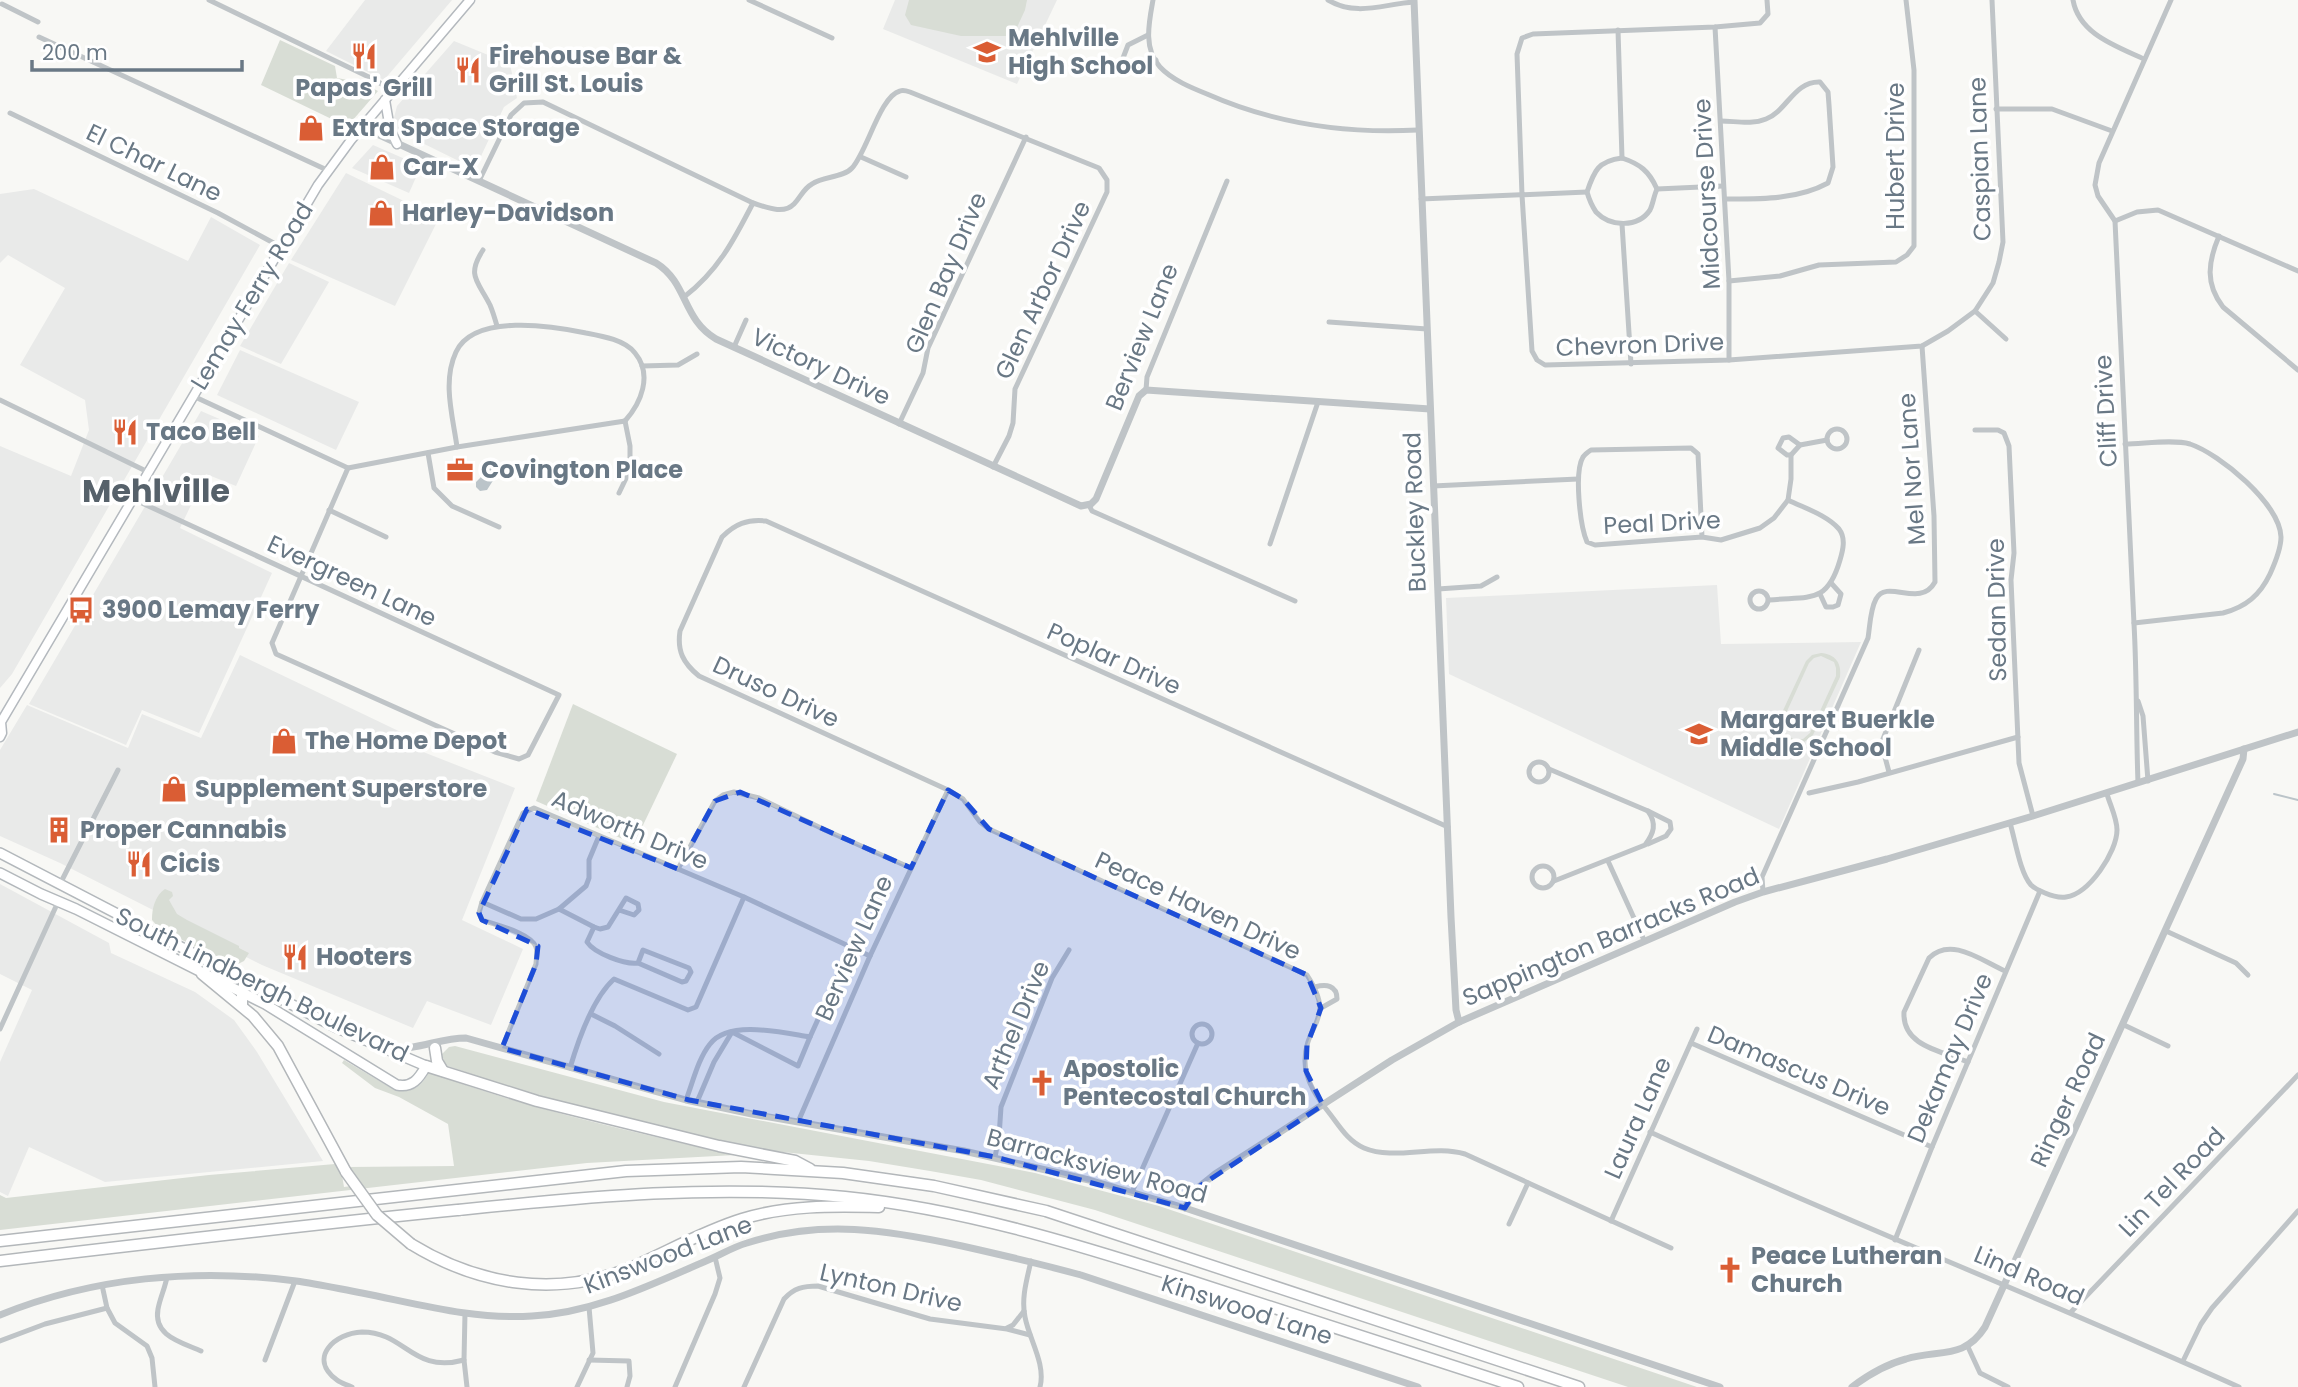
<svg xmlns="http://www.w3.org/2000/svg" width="2298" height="1387" font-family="Poppins,sans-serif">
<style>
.built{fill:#e9eae9}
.green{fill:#d8ddd5;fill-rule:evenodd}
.water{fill:#bbc4c9}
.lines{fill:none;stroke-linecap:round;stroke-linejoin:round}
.stream{stroke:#bbc4c9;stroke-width:2}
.secondary-casing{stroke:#b4b9be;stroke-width:11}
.primary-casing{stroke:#b3b8bc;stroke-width:12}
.motorway-casing{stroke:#b3b7ba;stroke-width:13}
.minor{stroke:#bfc4c7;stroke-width:5}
.tertiary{stroke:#bfc4c7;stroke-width:7}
.secondary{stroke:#fff;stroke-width:8}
.primary{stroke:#fff;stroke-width:9}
.motorway{stroke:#fff;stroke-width:10}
.motorway-bridge-casing{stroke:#b3b7ba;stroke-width:13;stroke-linecap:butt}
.motorway-bridge{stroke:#fff;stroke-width:10}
.marked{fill:#1d4ed8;fill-opacity:0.2;stroke:#1d4ed8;stroke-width:5;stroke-dasharray:14 9;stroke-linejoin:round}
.labels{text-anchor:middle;stroke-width:7;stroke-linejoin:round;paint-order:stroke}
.poi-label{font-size:24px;font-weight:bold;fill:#697885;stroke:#fff;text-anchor:start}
.street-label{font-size:24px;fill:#697885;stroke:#fff}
.district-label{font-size:32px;font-weight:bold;fill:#56616a;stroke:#fff}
</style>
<rect width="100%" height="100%" fill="#f8f8f5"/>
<g class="built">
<path d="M365 0H452L384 80 326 51Z"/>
<path d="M895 0H1057L1017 84 883 29Z"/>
<path d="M454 41 510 64 517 98 504 107 475 169 398 131 394 118 397 106Z"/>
<path d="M373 145 421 166 409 193 352 168Z"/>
<path d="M346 173 439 218 395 306 291 260Z"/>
<path d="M34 189 188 261 211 217 260 245 12 674 0 688V446L71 476 89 430 85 400 20 365 65 288 8 255 0 263V194Z"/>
<path d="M289 263 329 282 281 364 240 346Z"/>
<path d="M240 350 359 402 336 450 217 395Z"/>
<path d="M201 411 259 436 236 486 206 474 180 528 272 573 199 733 142 710 126 745 29 704Z"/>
<path d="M1717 585 1721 644 1861 642 1779 829 1449 674 1446 598Z"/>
<path d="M240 655 409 736 408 746 515 788 462 920 523 949 491 1025 427 1001 413 1028 262 965 60 863 0 836V750L27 705 128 748 142 714 201 738Z"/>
<path d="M0 884 109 943 111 953 195 992 234 1020 257 1052 323 1161 105 1182 29 1147 8 1196 0 1192V1062L32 990 0 974Z"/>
</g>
<g class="green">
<path d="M909 0H1027L1025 10 1013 36H961L911 25 905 15Z"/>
<path d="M280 40 335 66 337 78 348 80 358 87 361 86 363 80 374 85 372 88 378 91 352 121 344 125 261 85Z"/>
<path d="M1821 653C1835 654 1842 663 1840 677L1813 735 1804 742 1792 743 1781 734 1779 719 1806 661 1812 655ZM1821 656 1834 662 1836 668V676L1810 733 1803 739H1793L1784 732 1783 720 1809 663 1814 658Z"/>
<path d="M573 704 677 754 634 844 536 801Z"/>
<path d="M165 889 172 892 173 896 169 900 177 914 187 920 239 946V948L249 953 244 961 236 965 226 963 191 945 192 942 187 940 186 942 159 928 152 920C152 908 155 896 165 889Z"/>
<path d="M455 1046 664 1102 1035 1173 1159 1206 1697 1387H1628L1095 1210 981 1180 930 1171 869 1161 773 1151 705 1138 524 1092 445 1065 442 1054 449 1047Z"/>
<path d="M344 1060 393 1089C411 1094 421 1088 429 1072 528 1109 632 1132 735 1155L587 1163 0 1230V1195L6 1198 209 1175 335 1164 342 1175 344 1187 359 1185 349 1167 454 1166 448 1124 399 1097 375 1088 342 1063Z"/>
<path d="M1004 1139 1045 1148V1155L1038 1160 1010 1154 1004 1148Z"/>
</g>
<path class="water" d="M487 465 493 467 494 479 487 490 480 491 476 487V482L483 475 484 467Z"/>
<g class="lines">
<path class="stream" d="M2274 794 2298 800"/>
<g class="secondary-casing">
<g id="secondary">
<path d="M385 100 390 129 397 144"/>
<path d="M0 737 2 733 1 722 318 185 351 140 470 0"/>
</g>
</g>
<g class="primary-casing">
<path id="primary" d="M0 853 335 1027 426 1066C419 1079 412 1088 397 1085L265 1004 76 909 41 894 0 873"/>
</g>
<g class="motorway-casing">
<g id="motorway">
<path d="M202 974 253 1016 278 1046 346 1172"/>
<path d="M242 1006V992L245 982"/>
<path d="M435 1048 437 1061 443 1071"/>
<path d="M426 1066 537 1101 719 1146 795 1161 810 1169"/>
<path d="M0 1241 626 1171 741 1167 843 1173 934 1186 1046 1211 1579 1387"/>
<path d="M411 1244C478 1285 555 1298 630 1268 667 1252 703 1231 742 1219 787 1205 832 1206 879 1207"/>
<path d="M0 1261C152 1243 304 1225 457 1210 587 1197 713 1184 845 1197 962 1209 1073 1243 1185 1279 1296 1314 1407 1350 1518 1387"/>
</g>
</g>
<g class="minor">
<path d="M209 0 375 80 393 91"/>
<path d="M749 0 832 38"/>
<path d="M1153 0C1149 22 1143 49 1160 67 1172 80 1192 88 1207 94 1275 124 1345 134 1418 130"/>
<path d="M1328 0C1357 17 1383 4 1414 2"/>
<path d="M1767 0 1768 14 1760 23 1715 27 1533 34 1522 38 1517 54 1522 195 1532 351 1537 360 1545 365 1729 360 1922 346 1948 331 1975 311 1993 283 1999 262 2003 242 1992 0"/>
<path d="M2073 0C2079 34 2116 46 2144 59"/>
<path d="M2 4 38 22"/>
<path d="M1715 27 1729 281V360"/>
<path d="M1618 30 1622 158"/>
<path d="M1148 35 1128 45 1123 58 1132 68H1140L1156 60"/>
<path d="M39 37 327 170"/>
<path d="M1996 109H2052L2112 131"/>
<path d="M10 113 218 213 281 247"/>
<path d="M1721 121C1735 121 1752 125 1766 119 1787 111 1794 81 1820 82L1828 92 1829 105 1833 167 1828 183C1797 200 1759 199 1725 199"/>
<path d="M861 157 906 177"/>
<path d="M1622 158C1640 164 1649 171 1657 189 1654 195 1653 204 1650 210 1638 228 1610 227 1596 212 1592 206 1589 199 1587 192 1594 171 1598 161 1622 158Z"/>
<path d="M479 181 511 115 524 103 543 102 753 203C766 207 783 215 794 204 801 197 803 189 812 184 823 176 843 178 852 168 867 152 880 96 900 91 903 90 907 91 910 92L1099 168 1107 180V192L1015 389 1013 423 1009 436 993 467"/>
<path d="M1657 189 1723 186"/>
<path d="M1421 199 1587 192"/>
<path d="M2115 221 2137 212 2158 210 2298 271"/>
<path d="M1622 224 1631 364"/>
<path d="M2219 236C2208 262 2205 284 2223 307L2298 370"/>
<path d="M483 250C466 276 478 281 490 305 493 312 495 319 497 326"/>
<path d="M1729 281 1780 276 1819 265 1896 262 1907 255 1914 246V70L1906 0"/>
<path d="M684 297C718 271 734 240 753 203"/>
<path d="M1975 311 2006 339"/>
<path d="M1329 322 1427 329"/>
<path d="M734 347 746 320"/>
<path d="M642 366 678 365 697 354"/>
<path d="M1146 390 1147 377 1227 181"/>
<path d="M193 396 348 468 457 447 625 421"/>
<path d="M0 400 148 472"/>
<path d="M899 424 923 373 928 348 1026 137"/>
<circle cx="1837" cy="439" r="10"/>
<path d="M1975 430H1998L2004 433 2009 446 2014 553 2011 580 2019 763 2033 816"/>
<path d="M2125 444C2143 444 2173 439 2190 444 2220 454 2280 504 2281 537 2281 549 2275 563 2270 574 2260 595 2246 607 2223 613L2134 623"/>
<path d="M457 447C453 417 442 382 456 352 474 313 553 326 586 333 602 336 625 340 635 353 653 375 641 403 625 421"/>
<path d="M428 453 434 488 452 506 499 527"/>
<path d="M1791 455H1787L1778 448 1783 438 1789 437 1800 445"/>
<path d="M1433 486 1578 479"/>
<path d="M619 493 630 470V446L625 421"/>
<path d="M132 498 144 504 559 695 528 755 519 759 495 752 276 654 272 643 348 468"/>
<path d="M1089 505 1092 511 1295 601"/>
<path d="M329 510 386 537"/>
<path d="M1702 537 1698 454 1691 448 1591 450C1588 452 1585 454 1583 457 1574 472 1580 526 1587 542L1595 545 1702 537 1721 540 1760 528 1774 518 1788 500 1791 479V455L1800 445 1827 440"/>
<path d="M1270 544 1318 402"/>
<path d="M1438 589 1481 586 1497 577"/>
<circle cx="1759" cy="600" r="9"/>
<path d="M1820 594 1826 607H1833L1838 605 1841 594 1832 584"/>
<path d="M1769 600C1809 596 1827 605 1840 560 1843 550 1846 538 1839 529 1827 515 1804 508 1788 500"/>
<path d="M2138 701 2143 716 2148 781"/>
<circle cx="1539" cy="772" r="10"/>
<path d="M1549 769 1648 811C1657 824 1654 833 1645 845L1554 881"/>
<path d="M1889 772 1882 746 1883 739 1919 650"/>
<path d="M2138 783C2136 730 2137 677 2134 624 2128 490 2121 355 2115 221L2098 196 2095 185 2099 163 2171 0"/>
<path d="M1809 793 1858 782 2018 737"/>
<path d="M2010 823C2015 839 2020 873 2031 885 2035 889 2040 891 2045 893 2052 896 2059 898 2066 897 2089 894 2117 852 2117 830 2117 818 2110 805 2107 794"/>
<path d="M1448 827 766 521C747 519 735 524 722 537L680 631C677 651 683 663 699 676L948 790 963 799 980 822 989 829 1307 975C1337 1021 1305 1022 1305 1061 1305 1081 1318 1099 1330 1114 1340 1127 1348 1141 1364 1148 1395 1161 1433 1144 1465 1154L1671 1248"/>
<path d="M1648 844 1666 836 1671 829 1670 822 1648 811"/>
<path d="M1608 861 1644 940"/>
<circle cx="1543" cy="877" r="11"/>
<path d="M678 869 715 801 723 795 734 792 759 798 825 830 911 868"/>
<path d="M60 884 118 770"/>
<path d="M1763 892 1762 877 1868 638C1870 626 1870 610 1876 599 1887 578 1920 609 1935 582L1934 516 1922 346"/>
<path d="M482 902 521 919H536L559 909 586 886 589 878V860L599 836"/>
<path d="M559 909 594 927 600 929 608 927 626 898 638 904 639 910 634 915 619 910"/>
<path d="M594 927 587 942C594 953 625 965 638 963L643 950 689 968 691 972 686 981 682 982 638 963"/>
<path d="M2166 931 2236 963 2248 975"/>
<path d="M1315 987C1326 984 1337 985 1337 999L1321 1008"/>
<path d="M591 1014 615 1026 659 1054"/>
<circle cx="1202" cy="1034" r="10"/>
<path d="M2124 1025 2168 1046"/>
<path d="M0 1029 58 902"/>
<path d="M732 1032 798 1066 810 1037"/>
<path d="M1691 1043 1932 1147"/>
<path d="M502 1048 536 964C536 959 538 952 536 947 531 933 496 925 482 920L479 913 482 902 523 813 534 808 744 897 870 956"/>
<path d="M1968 1062C1941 1051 1902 1046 1904 1012L1929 958C1951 936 1982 961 2005 971"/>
<path d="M570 1068C578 1041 593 998 614 979L688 1010 696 1007 744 897"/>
<path d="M686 1100C693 1082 698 1059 710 1044 729 1019 784 1033 810 1037L851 946"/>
<path d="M697 1102 714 1062 732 1032"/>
<path d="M798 1122 870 956 948 790"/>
<path d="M1650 1132C1845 1221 2044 1299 2239 1387"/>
<path d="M995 1157 999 1137 1001 1107 1052 978 1069 950"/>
<path d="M1132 1192 1198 1043"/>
<path d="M1611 1221 1697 1029"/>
<path d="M1509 1224 1528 1183"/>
<path d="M1895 1240 1932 1147 2040 891"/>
<path d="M1031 1261C1027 1279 1021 1298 1025 1317 1029 1339 1046 1364 1040 1387"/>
<path d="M167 1277C165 1288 160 1298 158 1309 153 1336 181 1342 201 1351"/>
<path d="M102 1285 107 1308 115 1323 147 1346 152 1358 155 1387"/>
<path d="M2071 1312 2298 1075"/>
<path d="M465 1313 464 1360 467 1387"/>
<path d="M1007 1328 1013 1325 1024 1311"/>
<path d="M0 1341 45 1324 107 1308"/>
<path d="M1968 1347 1980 1373 2008 1387"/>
<path d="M265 1360 295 1281"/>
<path d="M589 1360 629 1361 630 1376 627 1387"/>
<path d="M2183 1361 2201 1324 2212 1308 2298 1211"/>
<path d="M352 1387C347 1385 341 1383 337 1380 307 1358 335 1333 362 1332 406 1332 412 1374 464 1360"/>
<path d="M577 1387 593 1353 589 1307"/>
<path d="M675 1387 715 1294 720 1278 715 1257"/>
<path d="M744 1387 784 1299C794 1288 803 1286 818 1286L930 1319 1007 1329 1030 1335"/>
</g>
<g class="tertiary">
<path d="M1414 0 1451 917 1456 1010 1459 1022"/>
<path d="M362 127 656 263C688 283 682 319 716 339L1081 506 1091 504 1096 499 1139 396 1146 390 1430 409"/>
<path d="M389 1048C416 1051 439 1038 466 1038L686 1100 752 1114 964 1151 1089 1180 1185 1208 1720 1387"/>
<path d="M1185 1208 1194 1191 1215 1174 1392 1060 1459 1022 1735 902 1763 892 1887 859 2033 816 2298 732"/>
<path d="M0 1315C93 1277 196 1268 296 1281 318 1284 340 1289 362 1293 418 1304 474 1320 532 1316 594 1313 650 1285 706 1261 720 1255 733 1247 747 1243 821 1219 888 1230 962 1246 1002 1255 1041 1264 1081 1275L1418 1387"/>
<path d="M1852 1387C1868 1375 1887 1364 1906 1359 1939 1349 1964 1360 1985 1327L2243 759 2244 749"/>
</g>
<use href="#secondary" class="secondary"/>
<use href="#primary" class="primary"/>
<use href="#motorway" class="motorway"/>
<g class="motorway-bridge-casing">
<path id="motorway-bridge" d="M346 1172 377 1215 411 1244"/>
</g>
<use href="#motorway-bridge" class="motorway-bridge"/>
</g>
<path class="marked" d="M948 790 963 799 989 829 1307 975 1321 1008 1307 1045 1306 1071 1323 1105 1197 1188 1185 1208 995 1157 689 1100 502 1048 536 964 538 946 482 920 479 913 527 809 678 869 715 801 740 792 911 868Z"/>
<defs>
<g id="school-bare" transform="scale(2.1)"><path d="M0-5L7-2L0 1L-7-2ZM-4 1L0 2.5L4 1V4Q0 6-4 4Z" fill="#da5d34" stroke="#fff" stroke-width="2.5" paint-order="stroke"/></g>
<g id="restaurant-bare" transform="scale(2.1)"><path d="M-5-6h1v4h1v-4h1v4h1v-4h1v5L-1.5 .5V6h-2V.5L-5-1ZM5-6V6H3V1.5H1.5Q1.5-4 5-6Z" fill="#da5d34" stroke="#fff" stroke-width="2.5" paint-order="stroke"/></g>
<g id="shop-bare" transform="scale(2.1)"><path d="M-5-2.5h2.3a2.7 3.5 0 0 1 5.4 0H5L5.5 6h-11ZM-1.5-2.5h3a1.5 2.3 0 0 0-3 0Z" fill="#da5d34" stroke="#fff" stroke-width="2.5" paint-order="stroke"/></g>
<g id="office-bare" transform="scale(2.1)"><path d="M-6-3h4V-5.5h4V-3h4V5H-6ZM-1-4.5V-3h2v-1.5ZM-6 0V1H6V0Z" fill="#da5d34" stroke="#fff" stroke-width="2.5" paint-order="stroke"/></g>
<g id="bus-bare" transform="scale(2.1)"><path d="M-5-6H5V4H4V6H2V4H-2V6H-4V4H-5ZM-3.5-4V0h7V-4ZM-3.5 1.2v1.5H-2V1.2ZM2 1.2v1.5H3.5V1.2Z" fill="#da5d34" stroke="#fff" stroke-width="2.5" paint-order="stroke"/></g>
<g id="building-bare" transform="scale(2.1)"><path d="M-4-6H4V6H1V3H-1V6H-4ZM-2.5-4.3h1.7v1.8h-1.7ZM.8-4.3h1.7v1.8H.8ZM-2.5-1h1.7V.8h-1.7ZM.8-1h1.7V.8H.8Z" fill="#da5d34" stroke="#fff" stroke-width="2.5" paint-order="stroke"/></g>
<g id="church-bare" transform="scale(2.1)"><path d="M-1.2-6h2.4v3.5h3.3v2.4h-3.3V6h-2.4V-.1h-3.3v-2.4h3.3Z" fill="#da5d34" stroke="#fff" stroke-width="2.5" paint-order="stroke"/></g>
</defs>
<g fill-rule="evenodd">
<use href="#school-bare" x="987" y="52"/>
<use href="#restaurant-bare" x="364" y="56"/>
<use href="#restaurant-bare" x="468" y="70"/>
<use href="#shop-bare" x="311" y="128"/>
<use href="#shop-bare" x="382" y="167"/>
<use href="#shop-bare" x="381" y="213"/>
<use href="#restaurant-bare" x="125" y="432"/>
<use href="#office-bare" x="460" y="470"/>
<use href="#bus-bare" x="81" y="610"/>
<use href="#school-bare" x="1699" y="734"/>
<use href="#shop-bare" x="284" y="741"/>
<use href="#shop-bare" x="174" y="789"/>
<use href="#building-bare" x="59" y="830"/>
<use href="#restaurant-bare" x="139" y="864"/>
<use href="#restaurant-bare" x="295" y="957"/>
<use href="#church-bare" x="1042" y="1083"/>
<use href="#church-bare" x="1730" y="1270"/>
</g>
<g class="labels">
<g class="poi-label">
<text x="1008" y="46">Mehlville<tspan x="1008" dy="28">High School</tspan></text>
<text x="489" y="64">Firehouse Bar &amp;<tspan x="489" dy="28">Grill St. Louis</tspan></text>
<text x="364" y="96" text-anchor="middle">Papas' Grill</text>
<text x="332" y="136">Extra Space Storage</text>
<text x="403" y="175">Car-X</text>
<text x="402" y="221">Harley-Davidson</text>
<text x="146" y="440">Taco Bell</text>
<text x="481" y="478">Covington Place</text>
<text x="102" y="618">3900 Lemay Ferry</text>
<text x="1720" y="728">Margaret Buerkle<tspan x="1720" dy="28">Middle School</tspan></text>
<text x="305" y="749">The Home Depot</text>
<text x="195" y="797">Supplement Superstore</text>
<text x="80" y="838">Proper Cannabis</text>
<text x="160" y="872">Cicis</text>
<text x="316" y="965">Hooters</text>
<text x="1063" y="1077">Apostolic<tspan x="1063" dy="28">Pentecostal Church</tspan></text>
<text x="1751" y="1264">Peace Lutheran<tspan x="1751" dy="28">Church</tspan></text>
</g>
<g class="street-label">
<text transform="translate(1896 156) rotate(-90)" y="8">Hubert Drive</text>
<text transform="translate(1980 159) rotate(-92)" y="8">Caspian Lane</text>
<text transform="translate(154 163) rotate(26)" y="8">El Char Lane</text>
<text transform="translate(1707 194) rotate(-93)" y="8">Midcourse Drive</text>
<text transform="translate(946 273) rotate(-67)" y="8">Glen Bay Drive</text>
<text transform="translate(1043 290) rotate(-65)" y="8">Glen Arbor Drive</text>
<text transform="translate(252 296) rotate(-59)" y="8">Lemay Ferry Road</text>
<text transform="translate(1142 337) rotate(-68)" y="8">Berview Lane</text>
<text transform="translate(1640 345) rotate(-2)" y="8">Chevron Drive</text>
<text transform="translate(821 367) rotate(25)" y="8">Victory Drive</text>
<text transform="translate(2106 411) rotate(-93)" y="8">Cliff Drive</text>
<text transform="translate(1912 469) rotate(-94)" y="8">Mel Nor Lane</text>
<text transform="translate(1415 512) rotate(-92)" y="8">Buckley Road</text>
<text transform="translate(1662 523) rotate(-3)" y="8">Peal Drive</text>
<text transform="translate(352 581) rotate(25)" y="8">Evergreen Lane</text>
<text transform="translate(1997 610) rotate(-91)" y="8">Sedan Drive</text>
<text transform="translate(1114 659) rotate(24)" y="8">Poplar Drive</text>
<text transform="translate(776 692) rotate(25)" y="8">Druso Drive</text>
<text transform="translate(630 830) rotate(23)" y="8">Adworth Drive</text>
<text transform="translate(1198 906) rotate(25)" y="8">Peace Haven Drive</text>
<text transform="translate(1611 937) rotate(-23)" y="8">Sappington Barracks Road</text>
<text transform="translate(854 948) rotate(-66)" y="8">Berview Lane</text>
<text transform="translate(262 985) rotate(26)" y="8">South Lindbergh Boulevard</text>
<text transform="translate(1016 1025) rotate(-67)" y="8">Arthel Drive</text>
<text transform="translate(1950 1058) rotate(-67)" y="8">Dekamay Drive</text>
<text transform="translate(1799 1071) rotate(23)" y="8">Damascus Drive</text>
<text transform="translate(2068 1100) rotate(-65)" y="8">Ringer Road</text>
<text transform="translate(1638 1118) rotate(-66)" y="8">Laura Lane</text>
<text transform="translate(1097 1166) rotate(15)" y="8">Barracksview Road</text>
<text transform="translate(2172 1182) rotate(-46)" y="8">Lin Tel Road</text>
<text transform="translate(668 1255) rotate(-21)" y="8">Kinswood Lane</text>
<text transform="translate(2029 1276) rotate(23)" y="8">Lind Road</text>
<text transform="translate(891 1288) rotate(13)" y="8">Lynton Drive</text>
<text transform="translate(1247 1310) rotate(18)" y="8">Kinswood Lane</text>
</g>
<g class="district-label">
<text x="156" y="502">Mehlville</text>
</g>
</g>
<path d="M32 60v10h210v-10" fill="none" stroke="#697885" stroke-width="3.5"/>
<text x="42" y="60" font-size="21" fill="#697885" stroke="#ffffff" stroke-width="5" paint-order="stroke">200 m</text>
</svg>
